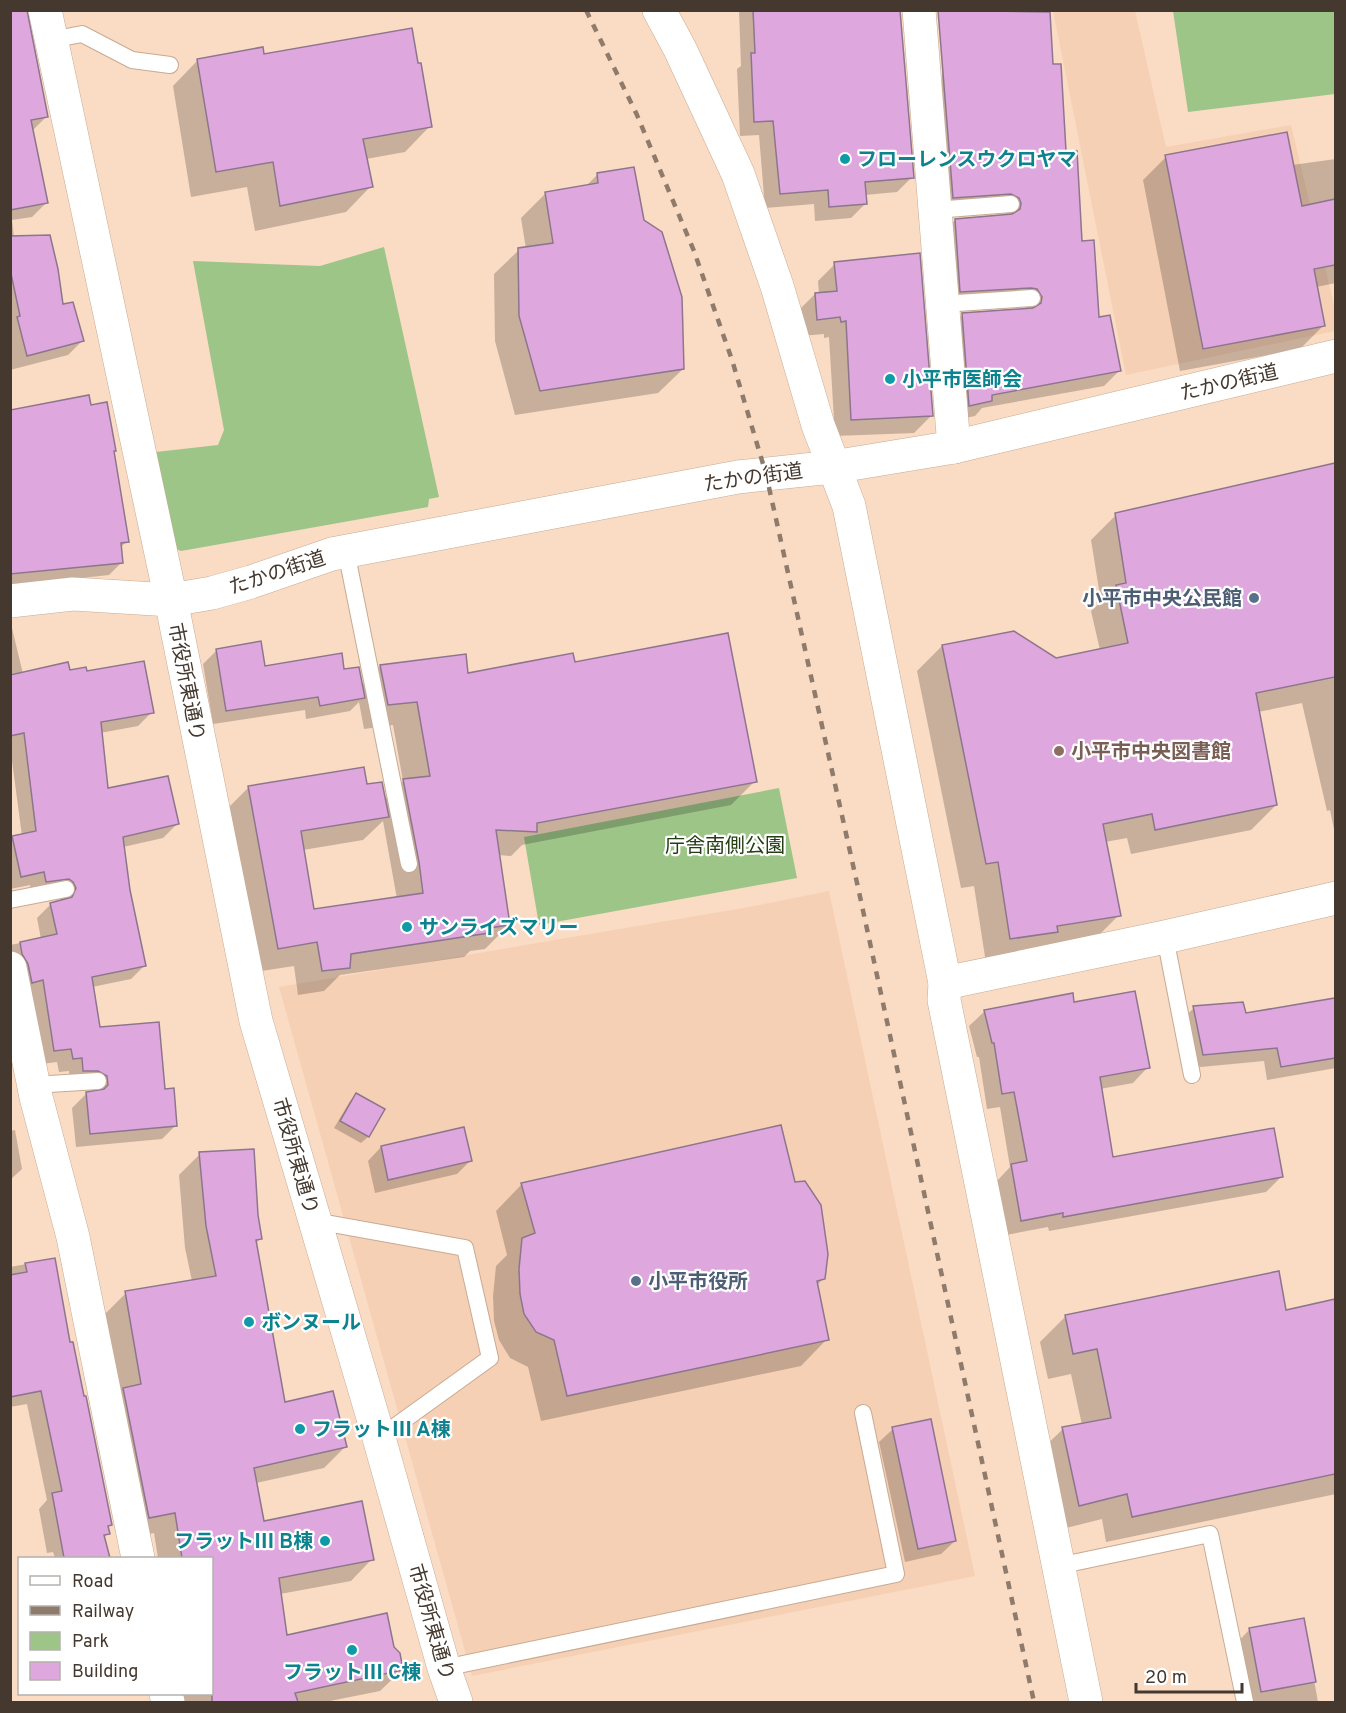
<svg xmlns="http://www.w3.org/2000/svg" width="1346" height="1713" font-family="Overpass,'Noto Sans JP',sans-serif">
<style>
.built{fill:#f6d0b4}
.green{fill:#9ec588}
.shadow{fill:#0003;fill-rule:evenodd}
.building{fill:#dea8de;stroke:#8e758e;stroke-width:1.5}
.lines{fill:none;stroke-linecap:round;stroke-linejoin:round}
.service-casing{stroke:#c8aa93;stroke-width:18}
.minor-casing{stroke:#c8aa93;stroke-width:34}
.tertiary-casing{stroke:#c8aa93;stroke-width:34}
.service{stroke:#fff;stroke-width:16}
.minor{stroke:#fff;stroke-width:33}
.tertiary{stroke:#fff;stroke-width:33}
.rail{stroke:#8f7b6b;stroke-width:4.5;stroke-dasharray:8 8;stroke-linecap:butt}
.culture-dot{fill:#0f9aa8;stroke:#fff;stroke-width:2}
.service-dot{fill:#5c6f8a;stroke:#fff;stroke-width:2}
.education-dot{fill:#8d6e63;stroke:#fff;stroke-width:2}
.labels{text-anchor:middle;stroke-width:4.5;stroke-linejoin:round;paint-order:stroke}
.culture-label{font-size:20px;font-weight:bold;fill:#0d838f;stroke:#fff;text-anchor:start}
.street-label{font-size:20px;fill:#45392f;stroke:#fff}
.service-label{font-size:20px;font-weight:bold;fill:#4e5e75;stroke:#fff;text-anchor:end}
.education-label{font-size:20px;font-weight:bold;fill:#785e54;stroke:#fff;text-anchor:start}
.park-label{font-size:20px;fill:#243e13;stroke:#fff}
</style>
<rect width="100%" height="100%" fill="#fadbc3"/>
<g class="built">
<path d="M1053 11H1135L1166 147 1291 125 1335 309V331L1126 375Z"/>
<path d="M829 891 975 1576 472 1676 279 987 749 907Z"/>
</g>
<g class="green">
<path d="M1173 11H1335V94L1188 112Z"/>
<path d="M384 247 439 497 429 499 428 507 181 551 163 543 147 453 218 445 224 430 193 261 320 266Z"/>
<path d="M779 788 797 878 539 925 524 837Z"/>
</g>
<g class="shadow">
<path d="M10 10 46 117 32 131 46 203 32 217 12 220 14 237 62 306 82 341 68 355 10 370Z"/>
<path d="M739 10H895L912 177 897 192 865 195 866 203 851 218 815 221 814 204 765 208 759 135 740 136 737 69 741 66Z"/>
<path d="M942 10H1039L1051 66 1081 242 1098 319 1119 371 1104 386 982 408 975 416 955 420 948 329 963 315 1027 310 1022 303 946 306 940 235 955 220 1006 216 1005 212 942 206Z"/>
<path d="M263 56 430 126 405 152 366 159 371 186 346 212 255 231 247 187 191 197 173 86 198 60Z"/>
<path d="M1166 157 1292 165 1336 159V283L1316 287 1323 326 1300 349 1180 371 1143 180Z"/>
<path d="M598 174 683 369 658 393 515 415 495 341 494 274 519 250 526 249 521 218 546 193 586 186Z"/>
<path d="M835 264 931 416 914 433 835 436 829 337 824 338V334L801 336 798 311 815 294H819L818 281Z"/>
<path d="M90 407 113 452 127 541 120 548 122 562 109 575 10 586V412Z"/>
<path d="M1336 465V839L1330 810 1327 811 1302 703 1258 712 1276 805 1251 830 1131 854 1127 838 1105 842 1119 915 1094 940 986 963 974 886 961 888 917 671 942 646 1056 659 1100 650 1091 611 1101 602 1091 540 1116 515Z"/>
<path d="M10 628H12L23 674 86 673 152 712 138 726 100 733 107 790 177 824 163 838 123 847 129 890 145 965 131 979 92 987 98 1029 164 1090 176 1125 162 1139 76 1147 72 1108 86 1094 94 1093V1090L83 1084 70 1085 69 1071 59 1072 57 1062 41 1064 11 970 10 945 41 939 37 918 51 904 62 902 61 896 32 895 30 885 10 889V838L22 836 10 746Z"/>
<path d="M217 650 263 667 343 671 361 686 380 666 467 675 574 664 755 781 731 805 522 845 511 856 499 855 509 925 485 949 470 951 464 957 340 975 324 991 298 995 294 966 255 972 225 811 249 787 365 785 384 800 403 781 393 725 364 729 359 702 350 711 306 719 305 710 213 724 203 664ZM383 821 397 899 313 911 303 850 363 840Z"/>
<path d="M1336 999V1068L1267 1080 1264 1061 1190 1068 1180 1021 1194 1008 1244 1015Z"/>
<path d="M1073 1004 1148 1067 1133 1083 1100 1089 1112 1158 1281 1177 1266 1192 1049 1231 1048 1227 1006 1235 997 1181 1010 1167 1000 1107 987 1109 979 1057H977L969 1026 985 1011Z"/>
<path d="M356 1095 383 1110 368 1137 361 1143 334 1128 350 1101Z"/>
<path d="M15 1130 22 1169 10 1180V1131Z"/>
<path d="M381 1147 470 1161 457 1174 375 1193 368 1161Z"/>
<path d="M200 1154 256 1216 261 1238 255 1244 284 1404 345 1447 324 1468 256 1483 263 1523 372 1559 351 1581 280 1594 285 1637 392 1648 402 1670 380 1691 325 1702H157V1694H212V1558H158L154 1533 128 1538 105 1314 126 1293 192 1281 185 1248 179 1175Z"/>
<path d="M794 1183 823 1279 816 1286 827 1339 801 1366 541 1421 528 1367 510 1358 499 1340 494 1321 493 1296 496 1266 507 1255 496 1211 522 1184Z"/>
<path d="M54 1259 69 1344 111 1525 107 1528 108 1534 103 1538 108 1558H55L53 1552 47 1553 39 1509 47 1500 27 1404 10 1407V1267Z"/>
<path d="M1336 1301V1494L1106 1542 1102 1519 1054 1531 1037 1454 1063 1429 1082 1425 1071 1374 1048 1379 1040 1342 1065 1317 1285 1312Z"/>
<path d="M893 1429 955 1541 941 1554 905 1562 879 1442Z"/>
<path d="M1303 1620 1318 1702H1245L1235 1645 1250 1629Z"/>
</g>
<g class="building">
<path d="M10 10H27L48 117 31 120 48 203 10 210Z"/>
<path d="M753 10H900L914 178 865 182 867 204 829 207 828 190 780 194 773 121 754 122 751 53H755Z"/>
<path d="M938 10 1050 12 1053 64H1061L1066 151H1077L1082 241 1094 240 1099 317 1110 315 1121 371 992 395V401L969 406 962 313 1033 308 1041 303 1042 297 1037 289 1031 288 960 292 955 219 1012 214 1020 209 1021 203 1019 198 1011 194 953 198Z"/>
<path d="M412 28 418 63H421L432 127 363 139 373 187 280 206 273 162 216 172 197 59 263 47 264 54Z"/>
<path d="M1287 132 1302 206 1335 199V265L1314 269 1325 326 1203 349 1165 155Z"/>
<path d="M634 167 644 220 662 232 682 297 684 369 540 391 519 316 518 248 553 243 545 192 598 183 597 173Z"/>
<path d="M50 235 58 269 63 304 73 302 84 341 27 356 17 317 20 316 10 269V236Z"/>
<path d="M920 253 933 416 851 420 846 321 841 322 840 317 817 320 815 293 837 291 834 262Z"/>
<path d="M89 395 91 405 107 402 116 451H114L129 542 121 543 123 563 10 574V410Z"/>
<path d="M1335 463V677L1256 693 1277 805 1155 830 1152 814 1103 824 1121 916 1057 926 1058 932 1010 939 998 862 986 864 942 645 1014 631 1056 658 1128 643 1116 585 1126 583 1115 513Z"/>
<path d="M728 633 757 782 537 823V832L496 830 510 925 489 928V933L351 954 350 968 322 971 317 942 278 949 248 786 364 767 367 784 382 782 389 817 301 831 314 909 423 893 419 862 403 779 430 776 417 702 388 705 380 665 466 654 468 673 573 653 575 662Z"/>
<path d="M261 641 265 666 342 653 344 669 359 667 365 698 320 706 318 697 226 711 216 649Z"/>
<path d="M144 661 154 713 101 722 108 788 168 776 179 824 123 837 130 890 146 966 92 977 100 1027 159 1022 165 1089 174 1088 177 1126 90 1134 86 1092 104 1089 108 1085 107 1076 98 1071H83L82 1058 73 1059 71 1049 54 1051 43 980 32 983 28 964 22 954 20 942 57 934 50 903 72 897 76 888 73 882 69 879 46 882 44 872 21 877 12 836 36 831 24 733 10 736V675L68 662 70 670 86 667 87 671Z"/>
<path d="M1135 991 1150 1068 1100 1077 1113 1157 1274 1128 1283 1177 1063 1217V1213L1021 1221 1011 1164 1027 1161 1014 1092 1002 1094 994 1043H992L984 1010 1073 993 1074 1002Z"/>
<path d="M1335 998V1058L1281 1067 1277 1048 1203 1055 1193 1006 1243 1002 1246 1013Z"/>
<path d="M356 1093 385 1109 369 1137 340 1121Z"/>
<path d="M781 1125 795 1182 805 1181 821 1205 828 1254 825 1279 817 1281 829 1340 567 1396 554 1340 536 1332 524 1314 520 1294 519 1269 522 1238 535 1233 521 1183Z"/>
<path d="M464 1127 472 1161 388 1180 381 1146Z"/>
<path d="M254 1149 258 1215 262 1239 256 1240 285 1402 333 1391 347 1447 254 1468 264 1521 362 1501 374 1560 279 1578 287 1635 387 1613 394 1647 400 1653 403 1670 295 1693 298 1702H212V1558H182L175 1513 149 1518 123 1388 141 1384 125 1291 216 1276 206 1226 199 1152Z"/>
<path d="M55 1258 70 1342H73L84 1396H86L112 1525 108 1526 110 1534 104 1535 110 1558H64L52 1493 62 1491 41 1391 10 1397V1275L27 1272 25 1263Z"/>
<path d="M1279 1271 1286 1310 1335 1299V1474L1132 1517 1127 1494 1079 1506 1062 1427 1111 1418 1097 1349 1073 1354 1065 1315Z"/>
<path d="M931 1419 956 1541 918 1549 892 1427Z"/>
<path d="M1304 1618 1316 1682 1261 1692 1249 1628Z"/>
</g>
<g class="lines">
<g class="service-casing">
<g id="service">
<path d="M51 40 82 34 132 60 170 65"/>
<path d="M935 210 1011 204"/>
<path d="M942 304 1032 298"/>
<path d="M346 551 409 864"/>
<path d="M10 900 66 889"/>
<path d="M1165 937 1192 1075"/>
<path d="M33 1085 98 1081"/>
<path d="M315 1221 465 1248 490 1358 379 1438"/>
<path d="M1058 1566 1210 1534 1245 1702"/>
<path d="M444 1668 896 1574 863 1413"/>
</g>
</g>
<g class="minor-casing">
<g id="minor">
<path d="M919 10 954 447"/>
<path d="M10 601 73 594 171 600 45 10"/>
<path d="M10 968 36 1097 73 1237 138 1558"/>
<path d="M945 983 1165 937 1336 898"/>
<path d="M166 1694 168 1702"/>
</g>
</g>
<g class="tertiary-casing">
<g id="tertiary">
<path d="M659 10 680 49 738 174 777 286 818 425 849 506 945 983 944 1000 1086 1702"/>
<path d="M456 1702 444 1668 379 1438 256 1021 171 600 212 593 251 582 332 554 738 477 833 467 954 447 1336 356"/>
</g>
</g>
<use href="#service" class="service"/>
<use href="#minor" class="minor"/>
<use href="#tertiary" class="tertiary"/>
<path class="rail" d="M586 10 637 115 694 251 732 360 766 474 859 892 1034 1702"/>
</g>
<g class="culture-dot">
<circle cx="845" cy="159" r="6"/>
<circle cx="890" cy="379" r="6"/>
<circle cx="407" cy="927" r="6"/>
<circle cx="249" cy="1322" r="6"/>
<circle cx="300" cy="1429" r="6"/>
<circle cx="325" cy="1541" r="6"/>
<circle cx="352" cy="1650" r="6"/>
</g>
<g class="service-dot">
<circle cx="1254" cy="598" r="6"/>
<circle cx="636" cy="1281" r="6"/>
</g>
<circle class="education-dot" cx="1059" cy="751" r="6"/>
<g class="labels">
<g class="culture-label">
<text x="857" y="166">フローレンスウクロヤマ</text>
<text x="902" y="386">小平市医師会</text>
<text x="419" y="934">サンライズマリー</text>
<text x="261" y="1329">ボンヌール</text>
<text x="312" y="1436">フラットⅢ A棟</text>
<text x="313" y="1548" text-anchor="end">フラットⅢ B棟</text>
<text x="352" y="1679" text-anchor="middle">フラットⅢ C棟</text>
</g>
<g class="street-label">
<text transform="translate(1229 382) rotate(-13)" y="7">たかの街道</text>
<text transform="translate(753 477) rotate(-8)" y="7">たかの街道</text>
<text transform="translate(277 572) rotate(-18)" y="7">たかの街道</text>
<text transform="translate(187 682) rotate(79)" y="7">市役所東通り</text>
<text transform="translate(296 1156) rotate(74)" y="7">市役所東通り</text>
<text transform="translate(432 1622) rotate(74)" y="7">市役所東通り</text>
</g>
<g class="service-label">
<text x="1242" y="605">小平市中央公民館</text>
<text x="648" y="1288" text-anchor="start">小平市役所</text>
</g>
<g class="education-label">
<text x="1071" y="758">小平市中央図書館</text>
</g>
<g class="park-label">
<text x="725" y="852">庁舎南側公園</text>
</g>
</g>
<rect width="1346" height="1713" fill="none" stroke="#45392f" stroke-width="24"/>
<rect x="18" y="1557" width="195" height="138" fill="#ffffff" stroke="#b5b0ac" stroke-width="1.5"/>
<rect x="30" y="1576" width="30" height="9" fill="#ffffff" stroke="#b5b0ac" stroke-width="1.5"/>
<text x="72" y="1587" font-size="18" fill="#45392f">Road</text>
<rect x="30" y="1606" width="30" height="9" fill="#8f7b6b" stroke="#b5b0ac" stroke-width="1.5"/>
<text x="72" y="1617" font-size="18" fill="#45392f">Railway</text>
<rect x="30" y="1632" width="30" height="18" fill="#9ec588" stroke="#b5b0ac" stroke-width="1.5"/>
<text x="72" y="1647" font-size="18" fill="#45392f">Park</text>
<rect x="30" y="1662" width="30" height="18" fill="#dea8de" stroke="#b5b0ac" stroke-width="1.5"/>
<text x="72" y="1677" font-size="18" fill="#45392f">Building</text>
<path d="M1136 1683v9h106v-9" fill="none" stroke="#45392f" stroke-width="3"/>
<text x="1145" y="1683" font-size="18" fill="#45392f" stroke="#ffffff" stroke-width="4.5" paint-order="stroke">20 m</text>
</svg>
